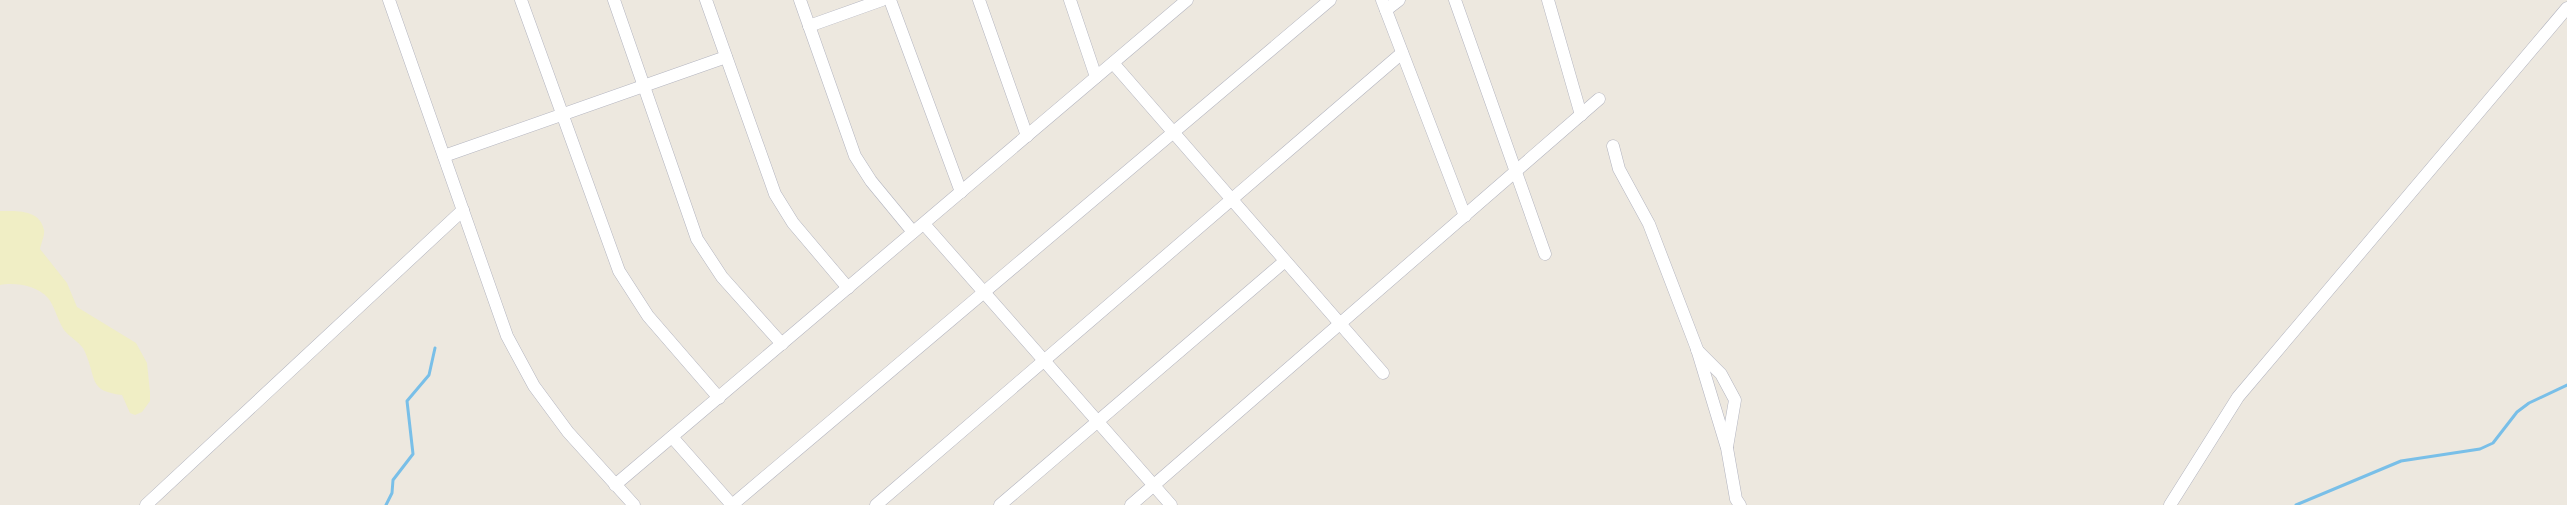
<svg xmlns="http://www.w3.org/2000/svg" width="2567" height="505" font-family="Figtree,sans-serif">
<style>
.sand{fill:#f0eec5}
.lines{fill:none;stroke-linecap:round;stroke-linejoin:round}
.stream{stroke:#79bfe8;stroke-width:3}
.minor-casing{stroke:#b3b4bf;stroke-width:13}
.minor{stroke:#fff;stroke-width:12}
</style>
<rect width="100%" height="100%" fill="#ede8df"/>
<path class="sand" d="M0 211C16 211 40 209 44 230 45 235 41 244 40 249L67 283 77 307 136 343 147 363 150 392V401L142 412 135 415 130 413 122 395C88 391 97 379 85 352 82 343 70 338 64 330 58 321 54 305 48 298 37 285 14 282 0 285Z"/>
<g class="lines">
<g class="stream">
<path d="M386 505 392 493 393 480 413 454 407 401 429 375 435 348"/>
<path d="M2296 505 2401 461 2480 449 2493 443 2517 412 2529 403 2567 385"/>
</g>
<g class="minor-casing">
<g id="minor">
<path d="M389 0 507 336 534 386 568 432 634 505"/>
<path d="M521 0 619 271 648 316 719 398"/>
<path d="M614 0 697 239 722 277 782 344"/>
<path d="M706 0 775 194 793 223 848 288"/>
<path d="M800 0 855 156 871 181 913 232"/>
<path d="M890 0 961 192"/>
<path d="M979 0 1027 136"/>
<path d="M1070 0 1096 77"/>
<path d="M1382 0 1465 216"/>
<path d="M1455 0 1545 254"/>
<path d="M1548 0 1581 115"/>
<path d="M1386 10 1399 0"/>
<path d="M809 26 882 0"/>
<path d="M1113 63 1383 373"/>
<path d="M1613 146 1619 169 1649 224 1697 349 1727 448 1736 499 1740 505"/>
<path d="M444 156 726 57"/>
<path d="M924 224 1171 505"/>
<path d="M1697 350 1721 374 1735 400 1727 447"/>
<path d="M672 437 732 505 1330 0"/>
<path d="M615 485 1187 0"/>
<path d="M146 505 463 210"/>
<path d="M876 505 1402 53"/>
<path d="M1000 505 1285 261"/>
<path d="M1131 505 1599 99"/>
<path d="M2170 505 2238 397 2567 8"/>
</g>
</g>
<use href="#minor" class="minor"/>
</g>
</svg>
